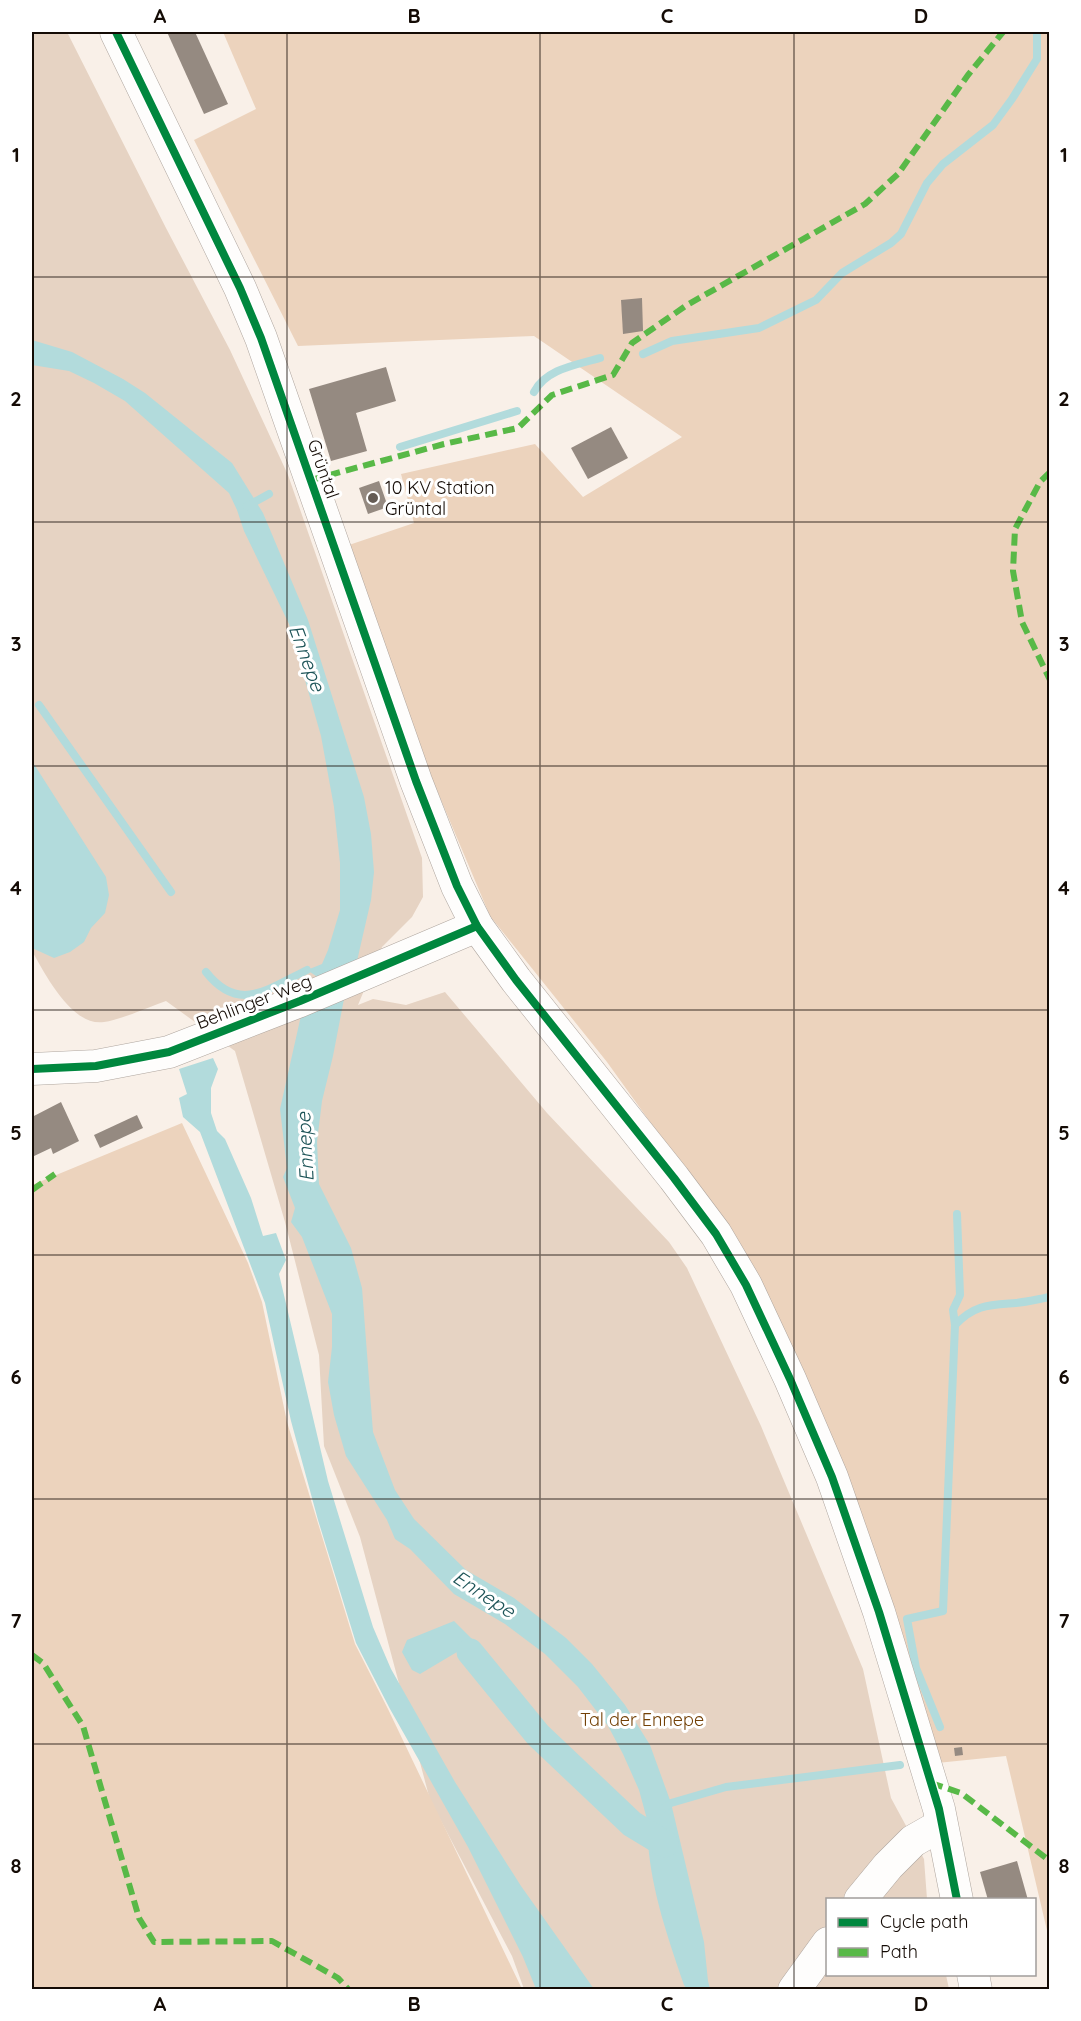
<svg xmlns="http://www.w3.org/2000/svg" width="1081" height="2021" font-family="Quicksand,sans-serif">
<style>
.green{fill:#e6d3c3}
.forest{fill:#ecd3bd}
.water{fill:#b2dbdc}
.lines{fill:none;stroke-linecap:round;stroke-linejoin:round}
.stream{stroke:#b2dbdc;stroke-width:8}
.canal{stroke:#b2dbdc;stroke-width:27}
.building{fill:#958a81}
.minor-casing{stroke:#afa69f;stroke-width:33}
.minor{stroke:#fefdfc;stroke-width:32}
.quiet{stroke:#58b947;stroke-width:6;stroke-dasharray:12 6;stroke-linecap:butt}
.cycleway-casing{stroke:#fff;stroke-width:11}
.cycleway{stroke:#00873e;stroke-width:8}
.grid{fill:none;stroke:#140b05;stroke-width:1.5;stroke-opacity:0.55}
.poi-dot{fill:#645b54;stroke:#fff;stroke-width:2}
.labels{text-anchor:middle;stroke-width:6;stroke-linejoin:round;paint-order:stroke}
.street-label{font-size:18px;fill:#140b05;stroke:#fff}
.poi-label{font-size:18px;fill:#140b05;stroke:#fff;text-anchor:start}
.park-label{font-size:18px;fill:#734106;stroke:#fff}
.water-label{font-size:20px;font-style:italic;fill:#1d5458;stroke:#fff}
.neatline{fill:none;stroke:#140b05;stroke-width:2}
.grid-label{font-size:20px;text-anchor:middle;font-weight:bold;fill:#140b05}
</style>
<rect width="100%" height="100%" fill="#f9f0e8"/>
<path class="green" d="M32 32H67L166 228 230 350 288 475 422 858 423 897 412 917 382 947 358 1005 373 999 406 1005 445 992 547 1113 669 1242 687 1268 761 1426 863 1669 891 1798 924 1859 927 1899 828 1900V1974L946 1975 949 1989H524L512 1956 430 1800 360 1537 324 1446 319 1355 285 1222 235 1051 166 1001C149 1007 120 1020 104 1022 72 1027 45 974 32 951Z"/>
<g class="forest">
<path d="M223 32H1049V1939L1006 1756 937 1763 727 1229 607 1062 490 916 411 729 349 545 414 523 401 474 535 444 583 497 682 437 534 336 298 346 194 140 256 109Z"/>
<path d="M182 1123 248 1263 262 1302 287 1422 355 1644 388 1709 522 1989H32V1185Z"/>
</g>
<g class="water">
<path d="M32 340 72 352 123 379 145 393 232 463 263 513 308 620 364 797 371 834 374 872 371 900 357 961 344 999 333 1056 322 1101 317 1142 319 1184 351 1248 362 1288 373 1432 395 1490 414 1519 466 1570 514 1598 566 1638 592 1664 625 1705 650 1745 671 1803 704 1942 708 1981 710 1989H687L684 1985C668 1938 652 1893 648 1843L627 1830 637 1818 648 1823 639 1790 623 1754 608 1726 578 1687 545 1654 505 1624 454 1594 410 1549 395 1539 387 1520 346 1456 334 1415 328 1382 332 1347V1314L302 1237 291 1222 295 1208 283 1177 287 1168 280 1109 300 1020 319 978 307 970 322 964 328 950 340 910V863L334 807 321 736 289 624 244 531 237 510 229 493 125 401 94 383 69 371 32 365Z"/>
<path d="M32 761 106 877 109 895 105 913 91 928 84 942 70 952 54 958 32 948Z"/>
<path d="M213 1058 218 1069 211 1088V1113L217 1131 225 1139 251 1198 263 1236 276 1233 286 1260 279 1274 328 1481 373 1627 391 1669 455 1782 521 1886 594 1989H536L523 1957 468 1847 390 1709 356 1643 318 1520 291 1421 265 1303 200 1132 183 1117 179 1098 187 1094 179 1069Z"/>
<path d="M454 1621 477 1644 465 1656 462 1649 420 1674 412 1670 402 1652 407 1640Z"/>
</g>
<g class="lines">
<g class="stream">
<path d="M643 354 672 341 759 328 816 300 842 273 891 243 901 234 927 183 943 164 993 125 1012 99 1037 59V32"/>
<path d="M534 392C546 369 576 365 600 358"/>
<path d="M400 447 517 411"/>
<path d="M247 506 269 494"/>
<path d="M39 705 171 892"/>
<path d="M206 972C239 1014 268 989 307 970"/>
<path d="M955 1325 953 1310 960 1295 957 1214"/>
<path d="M940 1727 916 1668 907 1619 943 1611 955 1325C975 1304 990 1305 1016 1303 1027 1302 1039 1299 1050 1297"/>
<path d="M664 1808 671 1803 726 1787 900 1765"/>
</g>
<path class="canal" d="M470 1652 538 1735 632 1824 665 1844"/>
</g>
<g class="building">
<path d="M167 32H195L228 104 204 114Z"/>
<path d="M642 298 643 331 623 334 621 300Z"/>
<path d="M386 367 396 401 356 413 367 451 331 461 309 389Z"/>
<path d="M611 427 628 458 588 479 571 448Z"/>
<path d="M379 481 388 507 368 514 359 488Z"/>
<path d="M61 1102 79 1141 53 1154 51 1148 32 1157V1129L34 1127 32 1117Z"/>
<path d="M137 1115 143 1128 100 1148 94 1135Z"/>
<path d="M962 1747 963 1755 955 1756 954 1748Z"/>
<path d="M1017 1861 1028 1900H988L980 1872Z"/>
</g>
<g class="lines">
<g class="minor-casing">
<g id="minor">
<path d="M116 32 240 288 261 338 416 781 457 886 477 926 516 980 674 1178 716 1234 746 1285 790 1379 832 1477 879 1612 939 1809 957 1900"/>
<path d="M32 1069 96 1066 169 1052 300 1001 477 926"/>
<path d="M860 1900 888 1866 913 1841 941 1825"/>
<path d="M973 1974 976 1990"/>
<path d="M794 1990 828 1943"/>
</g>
</g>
<use href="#minor" class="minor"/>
<g class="quiet">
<path d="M1050 472 1040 482 1015 529 1013 571 1022 622 1050 680"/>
<path d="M311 480 444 444 518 428 552 395 613 375 632 343 687 305 865 204 898 174 968 75 1003 32"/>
<path d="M32 1190 55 1174"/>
<path d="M32 1655 43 1663 83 1726 139 1918 154 1942 272 1941 338 1978 349 1990"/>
<path d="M931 1783 961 1793 1050 1861"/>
</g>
<g class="cycleway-casing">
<g id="cycleway">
<path d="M116 32 240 288 261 338 416 781 457 886 477 926 516 980 674 1178 716 1234 746 1285 790 1379 832 1477 879 1612 939 1809 957 1900"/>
<path d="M32 1069 96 1066 169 1052 300 1001 477 926"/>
</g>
</g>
<use href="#cycleway" class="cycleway"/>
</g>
<path class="grid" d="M287 32V1990M540 32V1990M794 32V1990M32 277H1050M32 522H1050M32 766H1050M32 1010H1050M32 1255H1050M32 1499H1050M32 1744H1050"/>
<circle class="poi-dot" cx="373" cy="498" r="6"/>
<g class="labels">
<g class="street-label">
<text transform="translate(323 469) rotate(71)" y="6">Grüntal</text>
<text transform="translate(254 1002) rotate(-21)" y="6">Behlinger Weg</text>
</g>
<g class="poi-label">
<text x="385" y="494">10 KV Station<tspan x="385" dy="21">Grüntal</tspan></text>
</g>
<g class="park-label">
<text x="642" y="1726">Tal der Ennepe</text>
</g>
<g class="water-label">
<text transform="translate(307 658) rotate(70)" y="7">Ennepe</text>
<text transform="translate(305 1147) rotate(-93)" y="7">Ennepe</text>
<text transform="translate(484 1594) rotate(33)" y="7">Ennepe</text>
</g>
</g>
<rect width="1081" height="2021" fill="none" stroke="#ffffff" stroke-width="66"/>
<rect x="826" y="1898" width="210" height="78" fill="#ffffff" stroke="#a19d9b" stroke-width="1.5"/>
<rect x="838" y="1918" width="30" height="9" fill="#00873e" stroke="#a19d9b" stroke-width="1.5"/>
<text x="880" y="1928" font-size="18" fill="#140b05">Cycle path</text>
<rect x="838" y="1948" width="30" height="9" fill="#58b947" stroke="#a19d9b" stroke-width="1.5"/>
<text x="880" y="1958" font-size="18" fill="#140b05">Path</text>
<rect x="33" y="33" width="1015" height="1955" class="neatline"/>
<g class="grid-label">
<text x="160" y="23">A</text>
<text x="414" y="23">B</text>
<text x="667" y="23">C</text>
<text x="921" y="23">D</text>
<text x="16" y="162">1</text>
<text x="1064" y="162">1</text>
<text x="16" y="406">2</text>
<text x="1064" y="406">2</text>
<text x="16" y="651">3</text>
<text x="1064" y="651">3</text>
<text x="16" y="895">4</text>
<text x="1064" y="895">4</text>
<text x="16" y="1140">5</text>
<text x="1064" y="1140">5</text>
<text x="16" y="1384">6</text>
<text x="1064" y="1384">6</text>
<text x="16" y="1628">7</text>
<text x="1064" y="1628">7</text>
<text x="16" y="1873">8</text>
<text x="1064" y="1873">8</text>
<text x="160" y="2011">A</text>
<text x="414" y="2011">B</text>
<text x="667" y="2011">C</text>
<text x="921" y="2011">D</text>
</g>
</svg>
